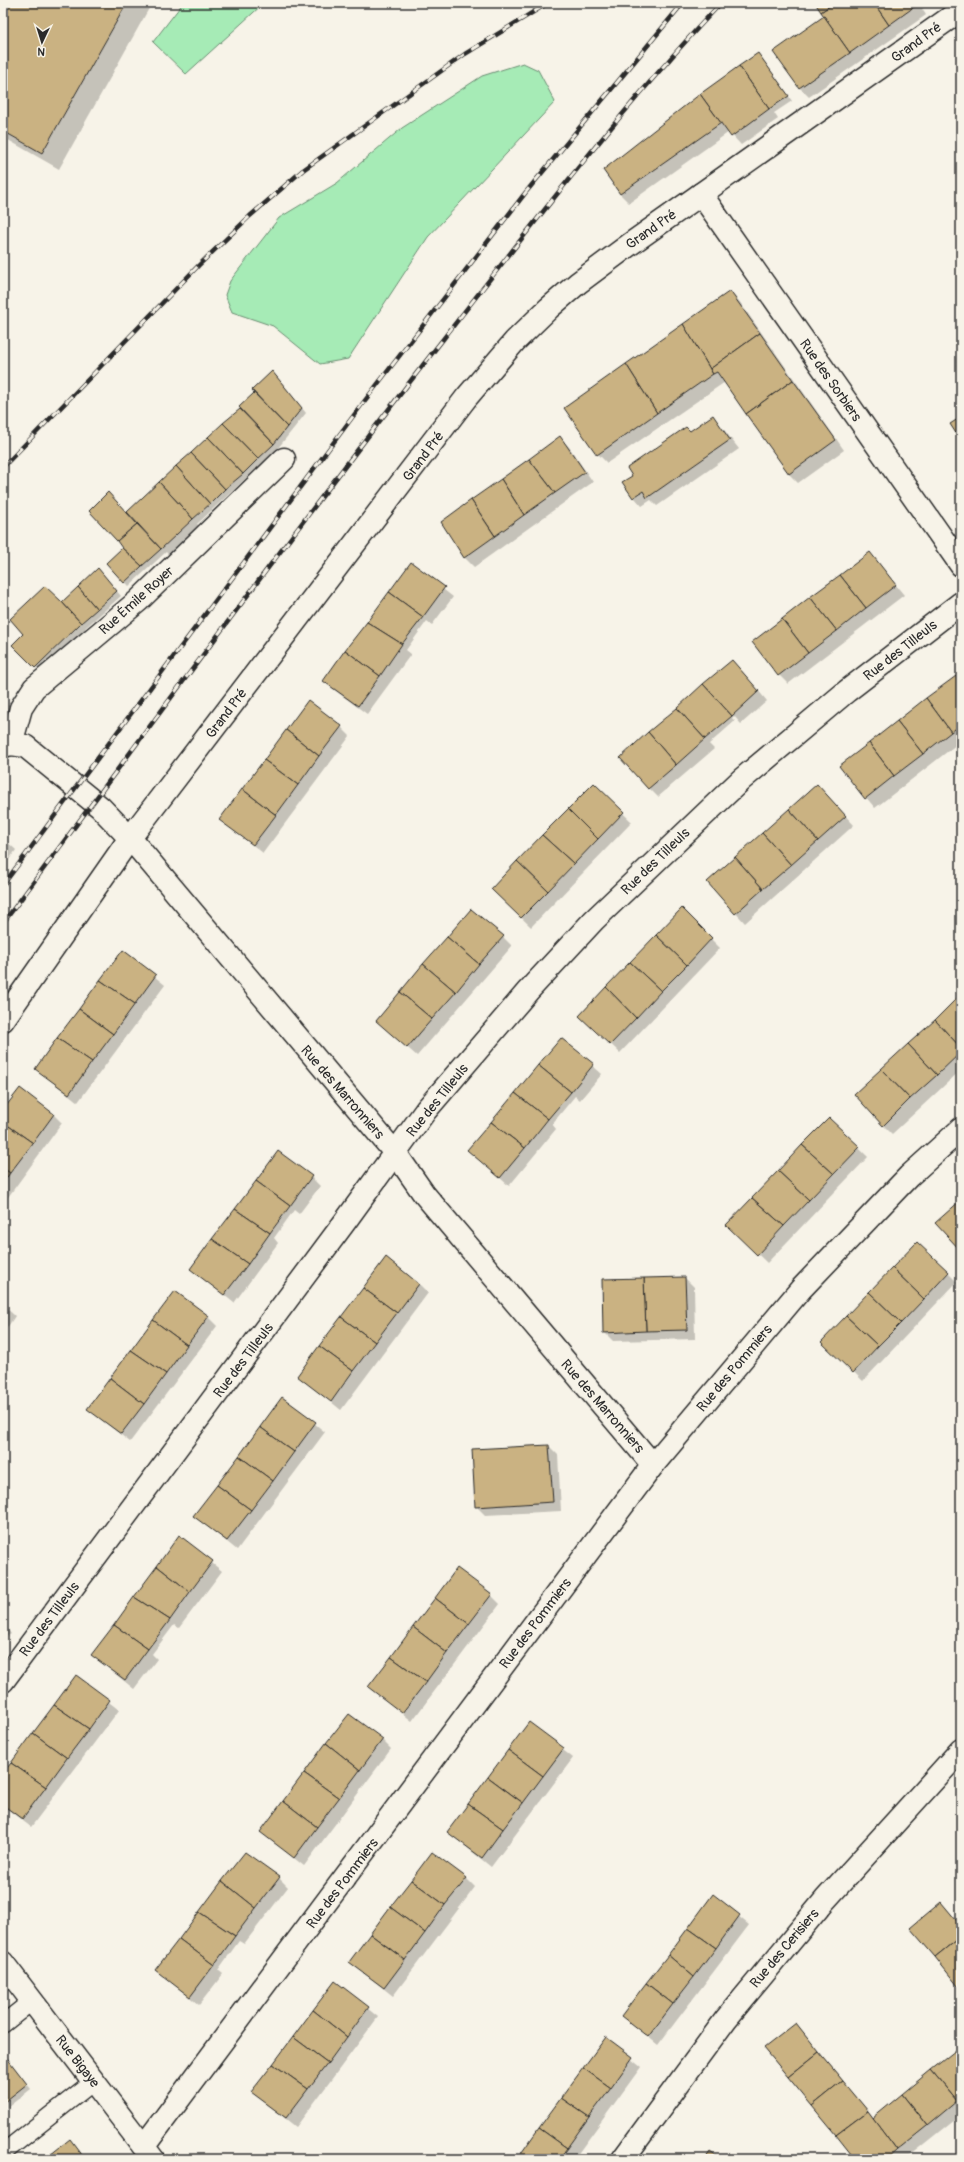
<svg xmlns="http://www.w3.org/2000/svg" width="964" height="2162" font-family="Pangolin,sans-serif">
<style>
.green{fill:#a6ebb6;stroke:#688b70}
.shadow{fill:#0003}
.building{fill:#cab282;stroke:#2b2b2b}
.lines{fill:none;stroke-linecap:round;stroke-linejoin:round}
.lane-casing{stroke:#2b2b2b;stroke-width:20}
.street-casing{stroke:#2b2b2b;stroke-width:25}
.lane{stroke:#f7f3e8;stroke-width:17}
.street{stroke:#f7f3e8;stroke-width:22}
.rail-casing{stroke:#2b2b2b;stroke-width:4.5}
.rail{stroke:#f7f3e8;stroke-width:3;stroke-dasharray:9;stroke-linecap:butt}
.labels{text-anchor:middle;stroke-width:3.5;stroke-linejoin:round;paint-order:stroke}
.street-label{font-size:14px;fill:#2b2b2b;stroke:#f7f3e8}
</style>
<rect width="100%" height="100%" fill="#f7f3e8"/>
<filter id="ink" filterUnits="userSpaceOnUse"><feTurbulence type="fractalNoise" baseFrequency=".025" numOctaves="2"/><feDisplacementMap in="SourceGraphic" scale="8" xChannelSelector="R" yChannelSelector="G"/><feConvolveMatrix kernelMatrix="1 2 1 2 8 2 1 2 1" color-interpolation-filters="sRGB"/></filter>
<g filter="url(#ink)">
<g class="green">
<path d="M183 3H264L186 74 153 42Z"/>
<path d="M523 63 538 70 555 102 428 237 348 359 320 364 273 326 232 312 225 295 230 281 279 218 337 183 402 128 482 76Z"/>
</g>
<g class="shadow">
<path d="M6 3H152L59 169 3 137V8Z"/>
<path d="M816 3H931L922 9 926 15 809 97 800 88 826 16Z"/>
<path d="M762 58 792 101 774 113 778 119 741 145 729 132 629 203 620 194 604 170Z"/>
<path d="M730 292 739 301 844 450 798 483 789 474 725 382 607 463 598 454Z"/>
<path d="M276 376 306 413 278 448 197 524 202 529 170 557 166 552 129 586 108 563 123 548 90 511 127 513 242 409 240 407 255 394 253 390Z"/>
<path d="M713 416 739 449 657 506 651 500 642 506 634 497 633 476Z"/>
<path d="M560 438 569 447 593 482 474 567 465 558 442 522Z"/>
<path d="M870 554 904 595 788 684 779 675Z"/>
<path d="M411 564 453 597 432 625 427 621 406 650 411 654 367 714 333 689 324 680Z"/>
<path d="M102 574 121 596 85 628 89 633 45 676 14 645 62 603Z"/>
<path d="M741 670 767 701 741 724 734 716 732 718 735 721 709 744 714 749 658 797 649 788Z"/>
<path d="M956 677 961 683V741L875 808 840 766Z"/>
<path d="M341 727 350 736 263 853 220 819Z"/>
<path d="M594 785 632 822 531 927 492 889Z"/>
<path d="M826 795 854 825 745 923 708 883Z"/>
<path d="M3 838 16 850 3 868Z"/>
<path d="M682 910 720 948 620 1053 581 1016Z"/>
<path d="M503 937 512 946 417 1056 377 1021Z"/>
<path d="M123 951 165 985 78 1102 36 1069Z"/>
<path d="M961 996V1070L892 1134 883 1125Z"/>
<path d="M562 1039 602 1074 580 1100 575 1096 552 1124 556 1129 509 1186 469 1150Z"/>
<path d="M3 1112 53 1114 62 1123 3 1204Z"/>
<path d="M829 1119 868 1157 767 1263 728 1225Z"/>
<path d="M311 1177 320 1186 299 1214 294 1210 274 1238 278 1243 234 1303 192 1269Z"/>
<path d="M948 1273 957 1282 863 1381 832 1351Z"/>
<path d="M685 1278 694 1287 695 1339 613 1341 604 1332Z"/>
<path d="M419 1284 428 1293 341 1410 299 1376Z"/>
<path d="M3 1305 15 1316 3 1334Z"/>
<path d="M208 1317 217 1326 130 1442 88 1409Z"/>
<path d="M283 1398 325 1432 237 1550 195 1516Z"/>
<path d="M549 1446 558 1455 561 1511 485 1515 476 1506Z"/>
<path d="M179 1537 222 1571 179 1628 174 1625 152 1654 157 1659 134 1689 92 1655Z"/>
<path d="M491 1595 500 1604 412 1721 369 1687Z"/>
<path d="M3 1623 11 1634 3 1639Z"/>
<path d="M77 1677 119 1710 31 1827 3 1806V1775Z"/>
<path d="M529 1723 573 1758 491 1867 448 1832Z"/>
<path d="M382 1740 391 1749 304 1866 261 1832Z"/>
<path d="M279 1878 288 1887 244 1944 239 1941 218 1970 223 1974 199 2005 157 1970Z"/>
<path d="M466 1878 475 1887 393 1996 350 1962Z"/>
<path d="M714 1896 749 1925 658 2045 623 2016Z"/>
<path d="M941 1903 961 1925V1988L911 1928Z"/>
<path d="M335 1982 378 2017 296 2127 252 2092Z"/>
<path d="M796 2024 874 2118 961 2047V2115L906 2159H856Z"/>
<path d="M606 2039 641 2067 574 2159H518Z"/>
<path d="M7 2059 31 2089 3 2111V2062Z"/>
</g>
<g class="building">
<path d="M5 3H127L42 153 3 131V6Z"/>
<path d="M815 3H834L821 12Z"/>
<path d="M834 3H874L889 25 850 53 821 12Z"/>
<path d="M874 3H916L917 5 889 25Z"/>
<path d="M824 16 850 53 799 88 773 52Z"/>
<path d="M758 53 789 96 769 109 739 66Z"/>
<path d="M739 66 769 109 731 137 700 94Z"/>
<path d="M700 94 721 123 620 194 603 170Z"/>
<path d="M730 291 760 333 710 369 683 324Z"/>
<path d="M683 324 713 374 657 413 626 364Z"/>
<path d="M760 333 793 380 746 414 717 372 713 374 710 369Z"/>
<path d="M626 364 657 413 597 455 564 408Z"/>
<path d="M272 371 302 408 287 427 252 390Z"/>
<path d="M793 380 836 440 789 474 746 414Z"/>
<path d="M254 393 287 427 274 444 239 407Z"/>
<path d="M240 409 274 444 258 459 223 423Z"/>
<path d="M713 415 730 440 647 498 643 491 633 498 622 482 632 476 627 468 686 427 690 431Z"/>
<path d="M961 417V441L950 424Z"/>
<path d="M223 423 258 459 243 474 208 437Z"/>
<path d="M560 436 585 472 555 493 529 459Z"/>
<path d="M208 437 243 474 225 489 191 453Z"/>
<path d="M191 453 225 489 210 504 176 466Z"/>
<path d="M529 459 555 493 524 515 501 479Z"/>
<path d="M176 466 210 504 193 519 159 482Z"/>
<path d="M501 479 524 515 495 536 471 500Z"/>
<path d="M159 482 193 519 161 549 127 512Z"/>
<path d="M108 492 137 524 117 541 89 511Z"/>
<path d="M471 500 495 536 464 558 441 522Z"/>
<path d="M137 524 161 549 142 566 122 548 117 541Z"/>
<path d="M122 548 142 566 124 583 106 563Z"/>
<path d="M870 552 896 585 866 608 840 575Z"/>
<path d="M411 562 445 587 423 617 389 592Z"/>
<path d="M98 568 117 591 97 609 78 587Z"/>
<path d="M840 575 866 608 837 631 810 597Z"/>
<path d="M45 586 62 602 81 623 35 668 12 645 23 634 10 619Z"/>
<path d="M78 587 97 609 81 623 62 602Z"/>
<path d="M389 592 423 617 402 644 367 622Z"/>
<path d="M810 597 837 631 808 653 782 619Z"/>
<path d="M782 619 808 653 778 676 752 642Z"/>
<path d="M367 622 402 644 380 676 345 650Z"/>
<path d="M345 650 380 676 358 706 323 681Z"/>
<path d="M732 660 759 691 732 716 703 684Z"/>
<path d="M956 676 961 683V725L951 732 926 698Z"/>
<path d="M703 684 732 716 705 739 677 708Z"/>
<path d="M926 698 951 732 923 754 897 721Z"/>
<path d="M308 700 342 726 319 756 286 730Z"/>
<path d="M677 708 705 739 676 765 648 732Z"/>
<path d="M897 721 923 754 894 776 869 743Z"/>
<path d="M286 730 319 756 298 785 264 760Z"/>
<path d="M648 732 676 765 648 789 620 758Z"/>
<path d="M869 743 894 776 865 799 839 766Z"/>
<path d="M264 760 298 785 276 815 242 789Z"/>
<path d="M594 783 624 812 598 839 568 809Z"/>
<path d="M817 784 846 816 818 841 789 809Z"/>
<path d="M242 789 276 815 253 845 219 820Z"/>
<path d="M568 809 598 839 574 864 542 835Z"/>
<path d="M789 809 818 841 791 865 762 833Z"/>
<path d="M762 833 791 865 763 889 735 857Z"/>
<path d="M542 835 574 864 548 891 517 861Z"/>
<path d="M3 837 7 840 3 846Z"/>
<path d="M735 857 763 889 735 914 707 882Z"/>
<path d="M517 861 548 891 521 918 491 889Z"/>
<path d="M682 908 712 938 687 965 656 935Z"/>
<path d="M471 909 504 936 479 964 447 937Z"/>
<path d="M656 935 687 965 661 991 630 962Z"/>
<path d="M447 937 479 964 456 992 423 964Z"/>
<path d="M123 950 156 975 135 1004 100 980Z"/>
<path d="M630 962 661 991 636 1018 606 987Z"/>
<path d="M423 964 456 992 432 1019 400 992Z"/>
<path d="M100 980 135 1004 113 1034 79 1009Z"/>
<path d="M606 987 636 1018 610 1045 579 1016Z"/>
<path d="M400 992 432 1019 407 1048 376 1021Z"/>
<path d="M961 994V1048L935 1020Z"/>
<path d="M79 1009 113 1034 92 1062 57 1038Z"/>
<path d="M935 1020 961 1048V1052L937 1075 908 1044Z"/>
<path d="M57 1038 92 1062 69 1094 35 1069Z"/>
<path d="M561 1038 594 1064 571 1092 538 1065Z"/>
<path d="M908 1044 937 1075 910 1099 881 1069Z"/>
<path d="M538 1065 571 1092 548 1119 515 1093Z"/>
<path d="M881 1069 910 1099 883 1126 854 1094Z"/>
<path d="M20 1088 54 1114 33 1143 3 1122V1110Z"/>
<path d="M515 1093 548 1119 525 1148 491 1122Z"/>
<path d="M829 1118 860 1147 834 1174 802 1145Z"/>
<path d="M3 1122 33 1143 10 1173 3 1168Z"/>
<path d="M491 1122 525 1148 500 1178 467 1150Z"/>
<path d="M802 1145 834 1174 809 1200 778 1171Z"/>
<path d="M278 1151 312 1176 290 1206 256 1181Z"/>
<path d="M3 1168 10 1173 3 1183Z"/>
<path d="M778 1171 809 1200 784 1226 752 1198Z"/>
<path d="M256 1181 290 1206 270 1233 235 1209Z"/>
<path d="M752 1198 784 1226 757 1255 726 1225Z"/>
<path d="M961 1200V1251L935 1223Z"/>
<path d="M235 1209 270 1233 248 1264 212 1239Z"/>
<path d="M212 1239 248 1264 224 1295 190 1269Z"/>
<path d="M917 1242 949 1272 924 1299 892 1268Z"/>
<path d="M386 1257 419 1284 397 1313 363 1288Z"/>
<path d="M892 1268 924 1299 901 1323 869 1292Z"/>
<path d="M685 1277 687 1330 646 1331 644 1278Z"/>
<path d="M644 1278 646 1331 603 1333 602 1279Z"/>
<path d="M363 1288 397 1313 375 1342 341 1317Z"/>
<path d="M175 1291 209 1316 187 1345 153 1320Z"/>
<path d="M869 1292 901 1323 878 1346 846 1316Z"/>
<path d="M3 1304 7 1307 3 1312Z"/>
<path d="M846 1316 878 1346 853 1373 821 1342Z"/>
<path d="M341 1317 375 1342 353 1371 319 1346Z"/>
<path d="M153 1320 187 1345 166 1374 131 1350Z"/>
<path d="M319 1346 353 1371 331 1402 297 1376Z"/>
<path d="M131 1350 166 1374 144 1404 110 1378Z"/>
<path d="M110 1378 144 1404 121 1434 87 1409Z"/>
<path d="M282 1397 316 1422 294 1452 260 1427Z"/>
<path d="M260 1427 294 1452 273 1481 239 1456Z"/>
<path d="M549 1445 553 1502 475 1507 472 1449Z"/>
<path d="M239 1456 273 1481 251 1510 217 1485Z"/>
<path d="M217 1485 251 1510 227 1541 193 1516Z"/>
<path d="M179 1535 213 1561 190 1592 157 1566Z"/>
<path d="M157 1566 190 1592 170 1620 134 1597Z"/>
<path d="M457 1568 492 1594 469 1624 435 1598Z"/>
<path d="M134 1597 170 1620 148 1649 114 1625Z"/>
<path d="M435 1598 469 1624 447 1653 413 1627Z"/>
<path d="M114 1625 148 1649 125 1680 91 1655Z"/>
<path d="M413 1627 447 1653 426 1682 391 1657Z"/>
<path d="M391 1657 426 1682 402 1713 368 1687Z"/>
<path d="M76 1675 110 1700 89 1729 54 1705Z"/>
<path d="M54 1705 89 1729 67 1758 33 1733Z"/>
<path d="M349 1714 383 1739 360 1770 326 1743Z"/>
<path d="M529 1722 564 1748 543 1776 508 1750Z"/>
<path d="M33 1733 67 1758 46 1787 11 1763Z"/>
<path d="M326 1743 360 1770 339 1798 304 1773Z"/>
<path d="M508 1750 543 1776 523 1803 488 1777Z"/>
<path d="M11 1763 46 1787 22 1819 3 1805V1773Z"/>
<path d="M304 1773 339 1798 317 1827 283 1801Z"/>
<path d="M488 1777 523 1803 503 1829 468 1804Z"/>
<path d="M283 1801 317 1827 294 1858 260 1832Z"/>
<path d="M468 1804 503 1829 482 1858 447 1832Z"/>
<path d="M245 1852 280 1877 256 1908 222 1881Z"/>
<path d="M432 1852 467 1878 445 1905 411 1880Z"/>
<path d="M411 1880 445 1905 425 1933 390 1907Z"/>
<path d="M222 1881 256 1908 235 1936 199 1912Z"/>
<path d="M713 1894 740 1915 716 1948 688 1928Z"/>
<path d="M941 1902 961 1926V1936L935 1957 910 1928Z"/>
<path d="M390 1907 425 1933 405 1960 370 1934Z"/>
<path d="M199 1912 235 1936 214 1965 179 1939Z"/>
<path d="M688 1928 716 1948 694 1977 668 1955Z"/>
<path d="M370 1934 405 1960 384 1988 349 1962Z"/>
<path d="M961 1936V1984L958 1986 935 1957Z"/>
<path d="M179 1939 214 1965 190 1997 155 1970Z"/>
<path d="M668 1955 694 1977 673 2004 646 1983Z"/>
<path d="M335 1981 369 2007 347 2037 313 2010Z"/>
<path d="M646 1983 673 2004 648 2037 621 2016Z"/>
<path d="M313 2010 347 2037 328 2063 293 2037Z"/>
<path d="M796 2023 819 2052 788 2077 764 2048Z"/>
<path d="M293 2037 328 2063 308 2089 273 2064Z"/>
<path d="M606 2037 633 2057 611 2088 583 2068Z"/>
<path d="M961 2046V2098L957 2101 931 2070Z"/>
<path d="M819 2052 843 2081 812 2106 788 2077Z"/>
<path d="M7 2058 27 2084 3 2103V2061Z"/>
<path d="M273 2064 308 2089 286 2118 251 2092Z"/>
<path d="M583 2068 611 2088 589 2117 561 2098Z"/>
<path d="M931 2070 957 2101 927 2126 902 2094Z"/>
<path d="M843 2081 868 2111 836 2135 812 2106Z"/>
<path d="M902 2094 927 2126 897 2150 873 2118Z"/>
<path d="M561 2098 589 2117 567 2148 539 2128Z"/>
<path d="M868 2111 897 2150 887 2159H855L836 2135Z"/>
<path d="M539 2128 567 2148 559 2159H517Z"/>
<path d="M70 2139 85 2159H45Z"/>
<path d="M710 2152 720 2159H705Z"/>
</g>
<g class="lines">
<g class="lane-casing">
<g id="lane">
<path d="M3 2024 32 2001"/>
<path d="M3 2153 94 2081"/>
</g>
</g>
<g class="street-casing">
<g id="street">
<path d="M701 194 961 565"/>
<path d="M11 744 21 708 34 688 138 601 284 459"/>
<path d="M3 746 11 744 25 746 100 807 130 838 396 1154 424 1194 653 1465"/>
<path d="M3 1020 130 838 466 398 515 341 549 308 578 283 629 245 961 10"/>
<path d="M3 1681 344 1223 426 1110 528 991 594 920 741 780 847 691 961 603"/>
<path d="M3 1963 153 2159"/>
<path d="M144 2146 653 1465 801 1289 909 1176 961 1129"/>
<path d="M623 2159 726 2019 825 1900 961 1750"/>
</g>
</g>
<use href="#lane" class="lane"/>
<use href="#street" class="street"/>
<g class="rail-casing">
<g id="rail">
<path d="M3 467 199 265 250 216 303 170 465 54 548 3"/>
<path d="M3 885 363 403 526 192 683 3"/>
<path d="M3 923C149 728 294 530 444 338 533 224 622 108 721 3"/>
</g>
</g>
<use href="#rail" class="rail"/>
</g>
</g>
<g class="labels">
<g class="street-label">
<text transform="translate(916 42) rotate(-36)" y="5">Grand Pré</text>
<text transform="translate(651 229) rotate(-35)" y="5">Grand Pré</text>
<text transform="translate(831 380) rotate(55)" y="5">Rue des Sorbiers</text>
<text transform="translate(423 456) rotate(-53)" y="5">Grand Pré</text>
<text transform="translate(136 600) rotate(-42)" y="5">Rue Émile Royer</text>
<text transform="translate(900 650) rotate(-38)" y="5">Rue des Tilleuls</text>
<text transform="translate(226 713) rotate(-53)" y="5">Grand Pré</text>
<text transform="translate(655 861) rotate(-44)" y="5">Rue des Tilleuls</text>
<text transform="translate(343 1092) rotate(49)" y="5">Rue des Marronniers</text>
<text transform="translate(437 1100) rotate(-51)" y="5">Rue des Tilleuls</text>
<text transform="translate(243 1360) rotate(-53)" y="5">Rue des Tilleuls</text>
<text transform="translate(734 1368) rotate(-50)" y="5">Rue des Pommiers</text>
<text transform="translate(603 1406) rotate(49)" y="5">Rue des Marronniers</text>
<text transform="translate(49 1619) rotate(-53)" y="5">Rue des Tilleuls</text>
<text transform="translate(535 1623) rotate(-53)" y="5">Rue des Pommiers</text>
<text transform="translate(342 1883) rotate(-53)" y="5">Rue des Pommiers</text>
<text transform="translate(784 1948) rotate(-50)" y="5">Rue des Cerisiers</text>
<text transform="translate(78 2061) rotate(52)" y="5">Rue Bigaye</text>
</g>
</g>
<rect width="964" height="2162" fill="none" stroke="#f7f3e8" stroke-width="16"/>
<rect x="8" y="8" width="948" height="2146" fill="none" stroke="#2b2b2b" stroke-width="1.5" filter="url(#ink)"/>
<g transform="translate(42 42) rotate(184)" stroke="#f7f3e8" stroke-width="3" paint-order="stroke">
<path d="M0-3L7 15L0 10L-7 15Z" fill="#2b2b2b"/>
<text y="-6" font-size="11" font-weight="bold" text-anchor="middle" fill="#2b2b2b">N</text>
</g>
</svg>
